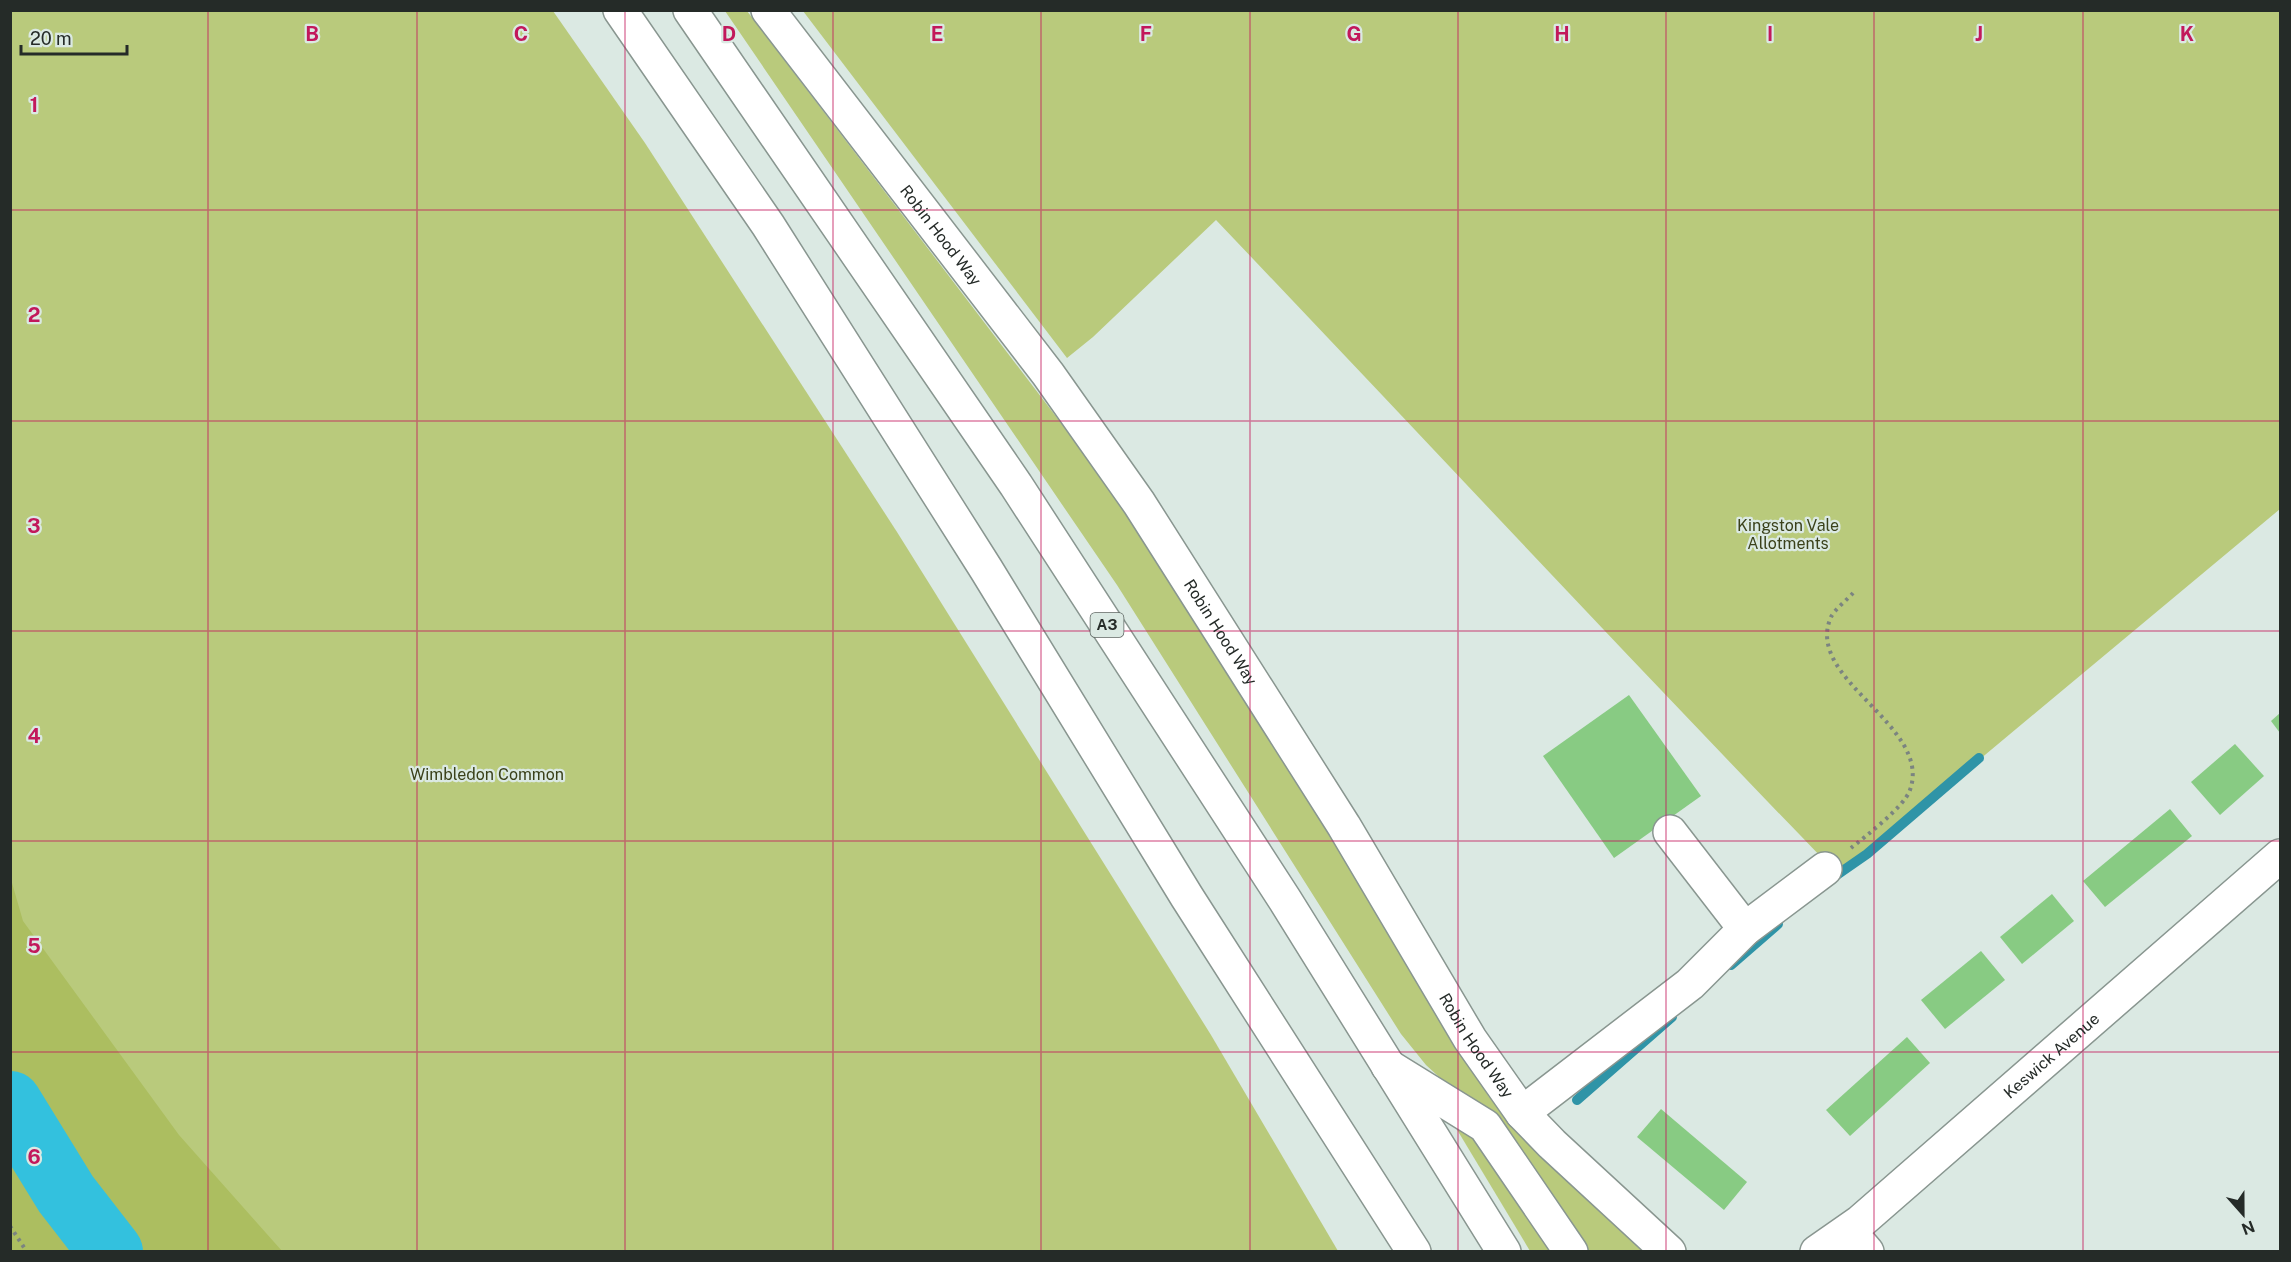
<svg xmlns="http://www.w3.org/2000/svg" width="2291" height="1262" font-family="'Public Sans',sans-serif">
<style>
.green{fill:#b9ca7c}
.forest{fill:#acbe60}
.lines{fill:none;stroke-linecap:round;stroke-linejoin:round}
.stream{stroke:#2f94a7;stroke-width:10}
.river{stroke:#33c1de;stroke-width:64}
.building{fill:#88cb83}
.minor-casing{stroke:#899690;stroke-width:36}
.highway-casing{stroke:#899690;stroke-width:36}
.path{stroke:#7b8480;stroke-width:4;stroke-dasharray:3 4.5;stroke-linecap:butt}
.minor{stroke:#fff;stroke-width:33}
.highway{stroke:#fff;stroke-width:33}
.grid{fill:none;stroke:#c2185b;stroke-width:1.5;stroke-opacity:0.55}
.labels{text-anchor:middle;stroke-width:4.5;stroke-linejoin:round;paint-order:stroke}
.shield{fill:#dbe9e3;stroke:#5c6460;stroke-width:1.5}
.shield-label{font-size:15px;font-weight:bold;fill:#252b28}
.street-label{font-size:16px;fill:#252b28;stroke:#dbe9e3}
.park-label{font-size:16px;fill:#3a411a;stroke:#dbe9e3}
.grid-label{font-size:20px;text-anchor:middle;font-weight:bold;fill:#c2185b;stroke:#dbe9e3;stroke-width:4.5;stroke-linejoin:round;paint-order:stroke}
</style>
<rect width="100%" height="100%" fill="#dbe9e3"/>
<g class="green">
<path d="M10 11H553L645 143 897 532 1211 1035 1338 1251H11Z"/>
<path d="M725 11H747L1128 511 1319 814 1489 1097 1536 1152 1644 1251H1585L1450 1087 1426 1065 1401 1034 1117 585Z"/>
<path d="M803 11H2280V509L1847 870 1823 859C1619 648 1419 433 1216 220L1093 337 1067 358Z"/>
<path d="M1456 1128 1466 1130 1478 1138 1559 1251H1530Z"/>
</g>
<path class="forest" d="M10 876 23 921 179 1135 282 1251H11Z"/>
<g class="lines">
<g class="stream">
<path d="M1831 879 1867 854 1979 758"/>
<path d="M1731 965 1778 924"/>
<path d="M1577 1100 1672 1017"/>
</g>
<path class="river" d="M10 1103 66 1194 111 1252"/>
</g>
<g class="building">
<path d="M1629 695 1701 796 1614 858 1543 756Z"/>
<path d="M2280 713V733L2271 721Z"/>
<path d="M2235 744 2264 776 2220 815 2191 782Z"/>
<path d="M2170 809 2192 836 2105 907 2083 881Z"/>
<path d="M2052 894 2074 921 2022 964 2000 937Z"/>
<path d="M1981 951 2005 980 1945 1029 1921 1000Z"/>
<path d="M1907 1037 1930 1063 1850 1136 1826 1110Z"/>
<path d="M1661 1109 1747 1182 1724 1210 1637 1137Z"/>
</g>
<g class="lines">
<g class="minor-casing">
<g id="minor">
<path id="s1" d="M768 10 1048 374 1139 503 1344 826 1470 1039 1522 1113 1552 1144 1669 1252"/>
<path d="M1670 832 1745 929"/>
<path d="M1388 1066 1485 1126 1571 1252"/>
<path d="M1522 1113 1690 984 1745 929 1825 869"/>
<path d="M1849 1231 1867 1252"/>
<path id="s2" d="M1817 1252 1860 1222 2280 856"/>
</g>
</g>
<g class="highway-casing">
<g id="highway">
<path d="M620 10 768 225 986 569 1187 897 1414 1252"/>
<path d="M690 10 1016 485 1285 900 1504 1252"/>
</g>
</g>
<g class="path">
<path d="M1851 848C1866 836 1904 807 1910 790 1933 725 1803 680 1831 617 1835 609 1847 600 1853 593"/>
<path d="M10 1226 27 1252"/>
</g>
<use href="#minor" class="minor"/>
<use href="#highway" class="highway"/>
</g>
<path class="grid" d="M208 10V1252M417 10V1252M625 10V1252M833 10V1252M1041 10V1252M1250 10V1252M1458 10V1252M1666 10V1252M1874 10V1252M2083 10V1252M10 210H2280M10 421H2280M10 631H2280M10 841H2280M10 1052H2280"/>
<g class="labels">
<rect class="shield" x="1090.5" y="613" width="33" height="24" rx="4.5"/>
<g class="shield-label">
<text x="1107" y="630">A3</text>
</g>
<g class="street-label">
<text dy="6" stroke="none"><textPath href="#s1" startOffset="284">Robin Hood Way</textPath></text>
<text dy="6" stroke="none"><textPath href="#s1" startOffset="770">Robin Hood Way</textPath></text>
<text dy="6" stroke="none"><textPath href="#s1" startOffset="1256">Robin Hood Way</textPath></text>
<text dy="6" stroke="none"><textPath href="#s2" startOffset="306">Keswick Avenue</textPath></text>
</g>
<g class="park-label">
<text x="1788" y="531">Kingston Vale<tspan x="1788" dy="18">Allotments</tspan></text>
<text x="487" y="780">Wimbledon Common</text>
</g>
</g>
<g class="grid-label">
<text x="312" y="41">B</text>
<text x="521" y="41">C</text>
<text x="729" y="41">D</text>
<text x="937" y="41">E</text>
<text x="1146" y="41">F</text>
<text x="1354" y="41">G</text>
<text x="1562" y="41">H</text>
<text x="1770" y="41">I</text>
<text x="1979" y="41">J</text>
<text x="2187" y="41">K</text>
<text x="34" y="112">1</text>
<text x="34" y="322">2</text>
<text x="34" y="533">3</text>
<text x="34" y="743">4</text>
<text x="34" y="953">5</text>
<text x="34" y="1164">6</text>
</g>
<rect width="2291" height="1262" fill="none" stroke="#252b28" stroke-width="24"/>
<g transform="translate(2243 1214) rotate(159)" stroke="#dbe9e3" stroke-width="4.5" paint-order="stroke">
<path d="M0-4.5L10 22L0 15L-10 22Z" fill="#252b28"/>
<text y="-9" font-size="16" font-weight="bold" text-anchor="middle" fill="#252b28">N</text>
</g>
<path d="M21 45v9h106v-9" fill="none" stroke="#252b28" stroke-width="3"/>
<text x="30" y="45" font-size="18" fill="#252b28" stroke="#dbe9e3" stroke-width="4.5" paint-order="stroke">20 m</text>
</svg>
